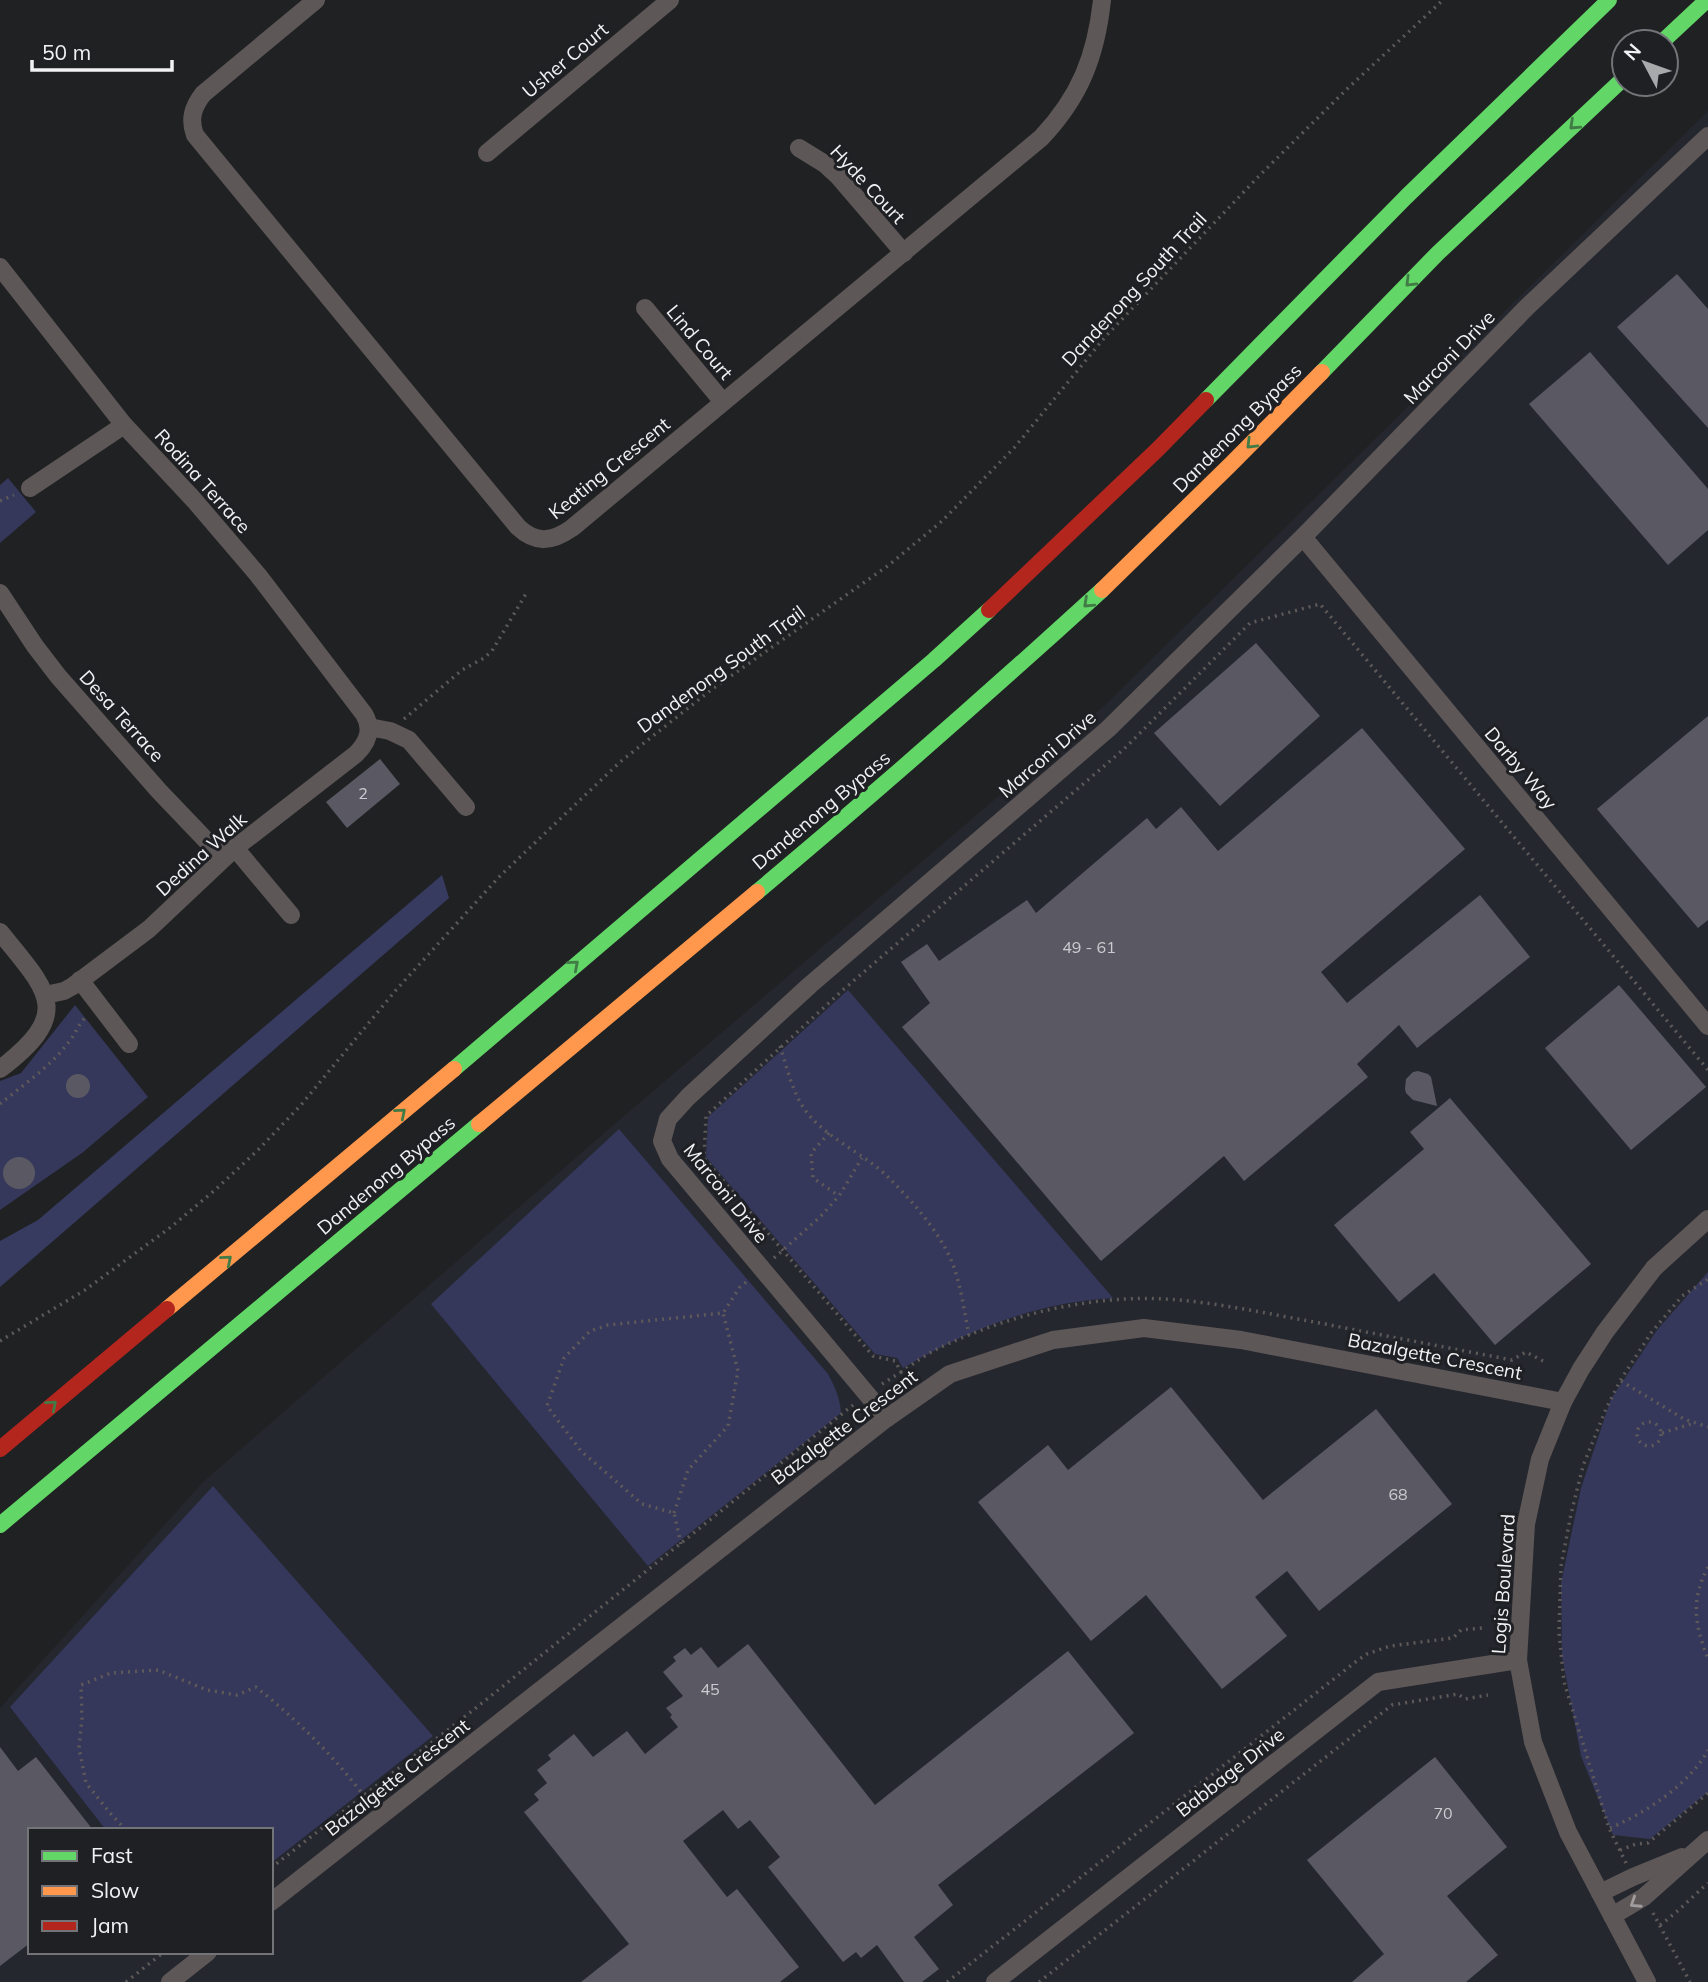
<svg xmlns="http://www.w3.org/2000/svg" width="1708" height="1982" font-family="Mulish,sans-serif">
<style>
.built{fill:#25272f;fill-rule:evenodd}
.green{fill:#35375b}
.forest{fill:#383b60}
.building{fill:#5a5963}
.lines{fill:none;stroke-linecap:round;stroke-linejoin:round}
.path{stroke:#5e5a5a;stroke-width:3.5;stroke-dasharray:2 5;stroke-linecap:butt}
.street{stroke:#5e5757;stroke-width:18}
.fast{stroke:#63d668;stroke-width:16}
.slow{stroke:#ff974d;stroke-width:16}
.jam{stroke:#b3261e;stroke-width:16}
.oneway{stroke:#417b46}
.oneway2{stroke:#a19d9e}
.labels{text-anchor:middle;stroke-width:6;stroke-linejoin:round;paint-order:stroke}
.number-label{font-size:16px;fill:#ccccd0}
.street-label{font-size:19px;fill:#f2f2f4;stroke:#1f2024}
</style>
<rect width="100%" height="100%" fill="#202123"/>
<path class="built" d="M1708 111V1982H0V1708L203 1482 603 1134 1103 707ZM30 1830H271V1952H30Z"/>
<g class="green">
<path d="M8 478 36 512 0 543V485Z"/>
<path d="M848 990 1113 1298C1037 1302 968 1330 903 1368L897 1358 875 1354 706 1157 708 1117Z"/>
<path d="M75 1005 148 1097 82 1153 0 1210V1081L21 1073Z"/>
<path d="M619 1129 828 1374C835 1387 840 1398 841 1413L648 1566 431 1304Z"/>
<path d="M1708 1272V1792L1650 1839 1613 1835 1581 1756 1562 1656 1561 1583 1581 1488 1611 1399 1657 1330Z"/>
<path d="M213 1486 433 1736 271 1863V1830H106L10 1707Z"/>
</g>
<path class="forest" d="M442 875 449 898 0 1287V1241L38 1220Z"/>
<g class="building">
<path d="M1677 274 1708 309V428L1617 327Z"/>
<path d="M1590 352 1708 489V530L1668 565 1529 404Z"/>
<path d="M1256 643 1320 716 1220 806 1154 733Z"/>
<path d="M1708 716V920L1698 928 1597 809Z"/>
<path d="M1362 728 1465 849 1321 972 1347 1003 1480 895 1530 957 1417 1048 1399 1025 1357 1064 1368 1077 1244 1181 1224 1156 1101 1261 902 1027 930 1003 901 962 927 944 939 961 1027 900 1036 913 1147 818 1156 829 1181 807 1218 851Z"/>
<path d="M380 759 400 784 347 828 326 802Z"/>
<path d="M1619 985 1706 1087 1631 1150 1545 1048Z"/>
<path d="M1418 1071 1428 1074 1431 1077 1437 1106 1413 1100 1406 1093 1405 1089 1406 1079 1413 1072Z"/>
<circle cx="78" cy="1086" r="12"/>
<path d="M1450 1098 1591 1264 1495 1345 1434 1273 1399 1302 1334 1225 1424 1149 1410 1132Z"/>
<circle cx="19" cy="1173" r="16"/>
<path d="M1171 1387 1263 1500 1376 1409 1452 1504 1319 1611 1287 1571 1255 1597 1287 1636 1222 1689 1146 1595 1091 1641 978 1502 1048 1445 1068 1470Z"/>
<path d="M748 1644 875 1805 1068 1651 1134 1733 938 1885 953 1905 914 1937 939 1969 922 1982H904L877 1945 861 1958 856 1952 843 1962 768 1867 780 1857 750 1820 738 1829 723 1810 683 1841 727 1897 737 1889 799 1967 780 1982H581L629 1944 524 1812 539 1800 534 1794 547 1783 537 1770 551 1759 548 1755 574 1734 593 1757 627 1731 645 1754 678 1727 670 1717 672 1715 666 1708 683 1696 663 1672 676 1661 673 1657 685 1648 691 1655 701 1647 718 1668Z"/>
<path d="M0 1747 18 1771 36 1757 93 1830H30V1943L0 1966Z"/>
<path d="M1435 1757 1507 1847 1447 1896 1498 1955 1466 1982H1352L1384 1954 1307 1860Z"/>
</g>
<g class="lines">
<g class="path">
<path d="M0 501 14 495"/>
<path d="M404 719 462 670 484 658 492 651 527 592"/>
<path d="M780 1046C787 1068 792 1091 805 1110 823 1136 866 1155 888 1177 912 1201 939 1231 952 1262 961 1285 964 1310 969 1335"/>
<path d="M0 1104C24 1084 53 1065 71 1039 77 1031 79 1023 87 1016"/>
<path d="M829 1133 811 1153 813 1178 839 1196"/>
<path d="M774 1258 820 1217 839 1196 862 1158"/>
<path d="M0 1341 85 1290 171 1227 215 1190 258 1150 301 1105 396 990 499 877 620 762 711 690 889 565 942 521 1014 448 1105 337 1260 175 1348 88 1443 0"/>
<path d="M1543 1361 1526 1352 1512 1360C1449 1348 1387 1336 1325 1324 1280 1316 1234 1306 1189 1301 1104 1291 1014 1312 937 1349 925 1355 913 1364 901 1372L895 1361 873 1356 704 1158 706 1116 844 989 1124 749 1250 623 1320 604 1708 1070"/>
<path d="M1621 1381 1684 1419 1708 1427"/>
<path d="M882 1384 901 1372"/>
<circle cx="1649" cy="1434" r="12"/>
<path d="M1662 1433 1691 1424"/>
<path d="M674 1513 688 1470 728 1426 738 1371 723 1313"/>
<path d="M681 1544 674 1513 642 1504 581 1451 547 1406 564 1358 590 1331 608 1325 723 1313 740 1287 750 1279"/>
<path d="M1708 1567C1690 1601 1695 1625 1708 1659"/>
<path d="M1610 1828C1644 1814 1690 1784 1708 1750"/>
<path d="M126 1830 110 1813 86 1783 79 1748 82 1718 81 1685 111 1673 158 1670 207 1690 237 1695 256 1687C296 1719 333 1755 364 1796"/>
<path d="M1620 1850 1636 1844 1648 1843 1708 1793"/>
<path d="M1626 1863 1609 1828 1564 1682 1559 1632 1561 1566 1571 1514 1583 1466 1606 1409 1620 1381 1651 1333 1682 1296 1708 1279"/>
<path d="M271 1868 477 1707 853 1405"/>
<path d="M1653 1913 1690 1982"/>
<path d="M1660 1925C1677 1913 1692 1897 1708 1883"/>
<path d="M126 1982 164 1952"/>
<path d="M947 1982 1358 1660 1367 1654 1390 1646 1453 1638 1461 1630 1483 1628"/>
<path d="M1039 1982 1392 1705 1458 1694 1465 1699 1488 1695"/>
</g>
<g class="street">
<path d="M316 0 203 94C193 107 189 119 195 135L518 527C536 544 552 542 572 528L1041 138C1080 97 1096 56 1102 0"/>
<path d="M799 148 825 164 837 175 904 253"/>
<path d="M487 153 670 0"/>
<path d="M0 267 124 425 194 500 258 575 364 714C373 729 368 742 356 754L235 848 149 929 73 986 64 991 45 995"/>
<path d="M645 308 723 402"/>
<path d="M30 488 124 425"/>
<path d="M1303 537 1708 1026"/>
<path d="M0 593 35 646 58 676 159 791 223 858"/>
<path d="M369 727 390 731 409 740 466 807"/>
<path d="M235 848 291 915"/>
<path d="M0 932C49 992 74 1013 0 1069"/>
<path d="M80 980 129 1044"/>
<path d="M887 1418 670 1159 662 1141 668 1119 688 1097 810 985 1108 729 1303 537 1526 308 1708 136"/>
<path d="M1600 1893 1633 1877 1682 1857"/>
<path d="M271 1902 887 1418 950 1374 1053 1340 1144 1328 1241 1340 1563 1402"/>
<path d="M1612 1916 1644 1897 1708 1840"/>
<path d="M170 1982 208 1952"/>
<path d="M995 1982 1378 1682 1518 1660"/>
<path d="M1647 1982 1568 1832 1533 1742 1518 1660 1526 1524 1540 1459 1563 1402 1581 1369 1605 1332 1654 1268 1708 1219"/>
</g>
<g class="fast">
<path d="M1662 42 1707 0"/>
<path d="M1322 372 1438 253 1624 78"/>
<path d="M1206 400 1406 197 1609 0"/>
<path d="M757 892C874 794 989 693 1102 590"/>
<path d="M454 1069 934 660 989 610"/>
<path d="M0 1525 479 1124"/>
</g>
<g class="slow">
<path d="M1102 590 1231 464 1322 372"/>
<path d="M479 1124 757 892"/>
<path d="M167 1309 454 1069"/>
</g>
<g class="jam">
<path d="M989 610 1158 449 1206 400"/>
<path d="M0 1449 167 1309"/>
</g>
</g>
<defs><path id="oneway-chevron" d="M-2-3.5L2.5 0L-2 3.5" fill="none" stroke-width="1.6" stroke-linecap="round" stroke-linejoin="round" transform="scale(1.75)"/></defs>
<g class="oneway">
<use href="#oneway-chevron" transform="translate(1574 125) rotate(137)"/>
<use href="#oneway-chevron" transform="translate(1410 282) rotate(135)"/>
<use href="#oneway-chevron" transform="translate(1251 444) rotate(135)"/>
<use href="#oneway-chevron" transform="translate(1088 603) rotate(137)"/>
<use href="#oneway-chevron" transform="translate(574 965) rotate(-41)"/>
<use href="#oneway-chevron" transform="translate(401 1113) rotate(-40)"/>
<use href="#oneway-chevron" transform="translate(227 1260) rotate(-40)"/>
<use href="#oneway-chevron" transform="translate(52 1405) rotate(-40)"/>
</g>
<use class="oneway2" href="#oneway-chevron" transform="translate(1635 1903) rotate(147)"/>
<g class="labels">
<g class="number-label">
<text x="363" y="799">2</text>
<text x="1089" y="953">49 - 61</text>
<text x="1398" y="1500">68</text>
<text x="710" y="1695">45</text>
<text x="1443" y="1819">70</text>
</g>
<g class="street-label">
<text transform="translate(565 60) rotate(-40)" y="7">Usher Court</text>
<text transform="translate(868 184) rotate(47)" y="7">Hyde Court</text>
<text transform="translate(1134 289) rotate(-47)" y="7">Dandenong South Trail</text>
<text transform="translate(700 342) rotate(50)" y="7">Lind Court</text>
<text transform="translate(1449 357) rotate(-46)" y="7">Marconi Drive</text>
<text transform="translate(1237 428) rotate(-45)" y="7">Dandenong Bypass</text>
<text transform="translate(609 468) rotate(-39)" y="7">Keating Crescent</text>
<text transform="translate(203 481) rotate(48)" y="7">Rodina Terrace</text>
<text transform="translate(721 669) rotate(-36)" y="7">Dandenong South Trail</text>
<text transform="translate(122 716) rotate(48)" y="7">Desa Terrace</text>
<text transform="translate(1047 754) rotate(-41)" y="7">Marconi Drive</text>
<text transform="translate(1521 768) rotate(50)" y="7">Darby Way</text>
<text transform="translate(821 810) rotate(-40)" y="7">Dandenong Bypass</text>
<text transform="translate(201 854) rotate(-42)" y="7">Dedina Walk</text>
<text transform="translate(386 1175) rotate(-40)" y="7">Dandenong Bypass</text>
<text transform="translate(726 1193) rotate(51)" y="7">Marconi Drive</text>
<text transform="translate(1435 1356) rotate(11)" y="7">Bazalgette Crescent</text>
<text transform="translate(844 1427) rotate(-37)" y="7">Bazalgette Crescent</text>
<text transform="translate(1503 1584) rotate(-86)" y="7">Logis Boulevard</text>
<text transform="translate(1230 1772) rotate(-38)" y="7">Babbage Drive</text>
<text transform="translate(397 1777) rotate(-38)" y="7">Bazalgette Crescent</text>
</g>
</g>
<rect x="28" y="1828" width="245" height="126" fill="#1f2024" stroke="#737477" stroke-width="2"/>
<rect x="42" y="1851" width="35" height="10" fill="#63d668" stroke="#737477" stroke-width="2"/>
<text x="91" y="1863" font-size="21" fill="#f2f2f4">Fast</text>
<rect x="42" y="1886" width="35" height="10" fill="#ff974d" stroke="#737477" stroke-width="2"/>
<text x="91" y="1898" font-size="21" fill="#f2f2f4">Slow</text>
<rect x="42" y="1921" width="35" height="10" fill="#b3261e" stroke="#737477" stroke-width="2"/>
<text x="91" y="1933" font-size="21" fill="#f2f2f4">Jam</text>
<g transform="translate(1645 63) rotate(311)"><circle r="33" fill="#1f2024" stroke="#737477" stroke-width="2"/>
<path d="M0-5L12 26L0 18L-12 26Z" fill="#a8a9ab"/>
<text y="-10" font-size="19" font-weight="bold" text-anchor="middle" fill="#f2f2f4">N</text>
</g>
<path d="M32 60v10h140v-10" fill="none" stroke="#f2f2f4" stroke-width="3.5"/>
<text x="42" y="60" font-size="21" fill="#f2f2f4" stroke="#1f2024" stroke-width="5" paint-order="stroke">50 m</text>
</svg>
